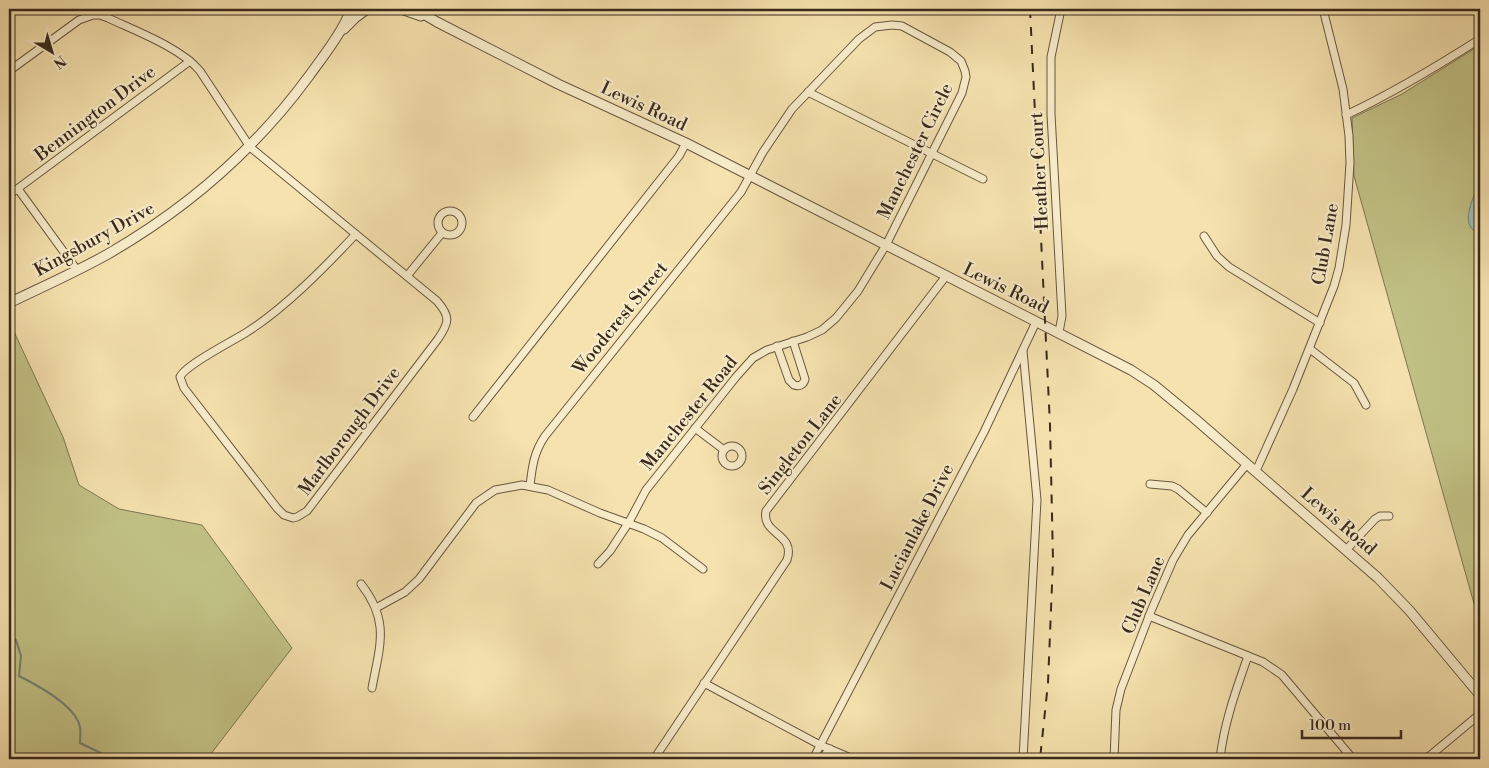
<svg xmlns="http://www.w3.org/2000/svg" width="1489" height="768" font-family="'Libre Bodoni',serif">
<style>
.green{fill:#c2c286;stroke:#7e7651}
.water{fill:#a0bcb5;stroke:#778178}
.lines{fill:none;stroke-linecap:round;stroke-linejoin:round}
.stream{stroke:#778178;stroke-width:2}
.minor-casing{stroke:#685740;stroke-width:9}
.tertiary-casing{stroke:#685740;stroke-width:11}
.minor{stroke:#f8ecca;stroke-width:7}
.tertiary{stroke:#f8ecca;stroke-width:9}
.rail{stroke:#39291c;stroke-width:2;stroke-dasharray:9 9;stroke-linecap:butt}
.labels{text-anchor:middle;stroke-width:4.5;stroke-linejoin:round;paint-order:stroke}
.street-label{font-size:18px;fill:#39291c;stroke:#f8ecca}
</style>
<rect width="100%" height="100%" fill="#f5e2ae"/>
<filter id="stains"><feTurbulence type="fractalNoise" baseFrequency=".004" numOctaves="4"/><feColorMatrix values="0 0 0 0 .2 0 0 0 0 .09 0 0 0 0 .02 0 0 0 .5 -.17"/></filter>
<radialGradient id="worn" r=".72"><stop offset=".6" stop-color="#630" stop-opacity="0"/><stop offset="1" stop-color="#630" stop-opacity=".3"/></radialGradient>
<g class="green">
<path d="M1480 45V625L1354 176 1352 118 1402 94Z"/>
<path d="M9 321 63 437 79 485 119 509 202 525 292 648 207 759H9Z"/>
</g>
<path class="water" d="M1480 186V236C1476 233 1471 229 1469 224 1466 215 1473 193 1480 186Z"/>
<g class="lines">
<path class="stream" d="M9 637 16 640 21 656 19 676C37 685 76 706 80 727 81 732 80 738 80 743L113 759"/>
<g class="minor-casing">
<g id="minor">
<path d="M9 71 79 20 93 15H100L108 18C136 31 181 48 200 71L250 147 437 301C451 317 449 323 438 339L307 511 297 517 293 518 284 515 277 508 184 388 180 377C185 365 233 341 247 332 285 308 325 267 356 234"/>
<path d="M808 92 983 179"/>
<path d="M1346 115C1393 93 1436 67 1480 39"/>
<path d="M18 189 77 270"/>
<path d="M9 195 190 61"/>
<circle cx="450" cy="223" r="12"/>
<path d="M1204 236 1217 256 1229 267 1320 323"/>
<path d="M407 276 442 233"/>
<path d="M1059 332 1062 316 1051 114V57L1061 9"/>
<path d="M777 346 789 380 794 385C800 387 804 384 805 379L793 341"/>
<path d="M1310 349 1354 383 1366 405"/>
<path d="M1023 351 1037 500 1023 759"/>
<path d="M473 417 679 156 686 143"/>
<path d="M695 428 724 450"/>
<circle cx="732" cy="456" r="10"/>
<path d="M1256 471 1293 389 1334 286 1339 268 1346 225 1350 163 1349 136 1343 89 1323 9"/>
<path d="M1150 484 1172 486 1178 489 1207 513"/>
<path d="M530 486C532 467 534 452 545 436L741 192 763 152 792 109 859 39 875 27 892 25 902 26 950 52 961 61 965 71 966 77 962 93 886 245 858 291 836 318 822 330 807 337 767 350 753 358 736 377 646 490 629 522 610 551 598 564"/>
<path d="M1346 550 1375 519 1380 516H1389"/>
<path d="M361 584C390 621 380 645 372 688"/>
<path d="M376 608 405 592 419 579 476 503 495 490 522 485 548 490 600 513 644 529 662 538 703 569"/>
<path d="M1149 616 1263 662 1282 675 1353 759"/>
<path d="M704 683 820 745 853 759"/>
<path d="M654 759 787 560C796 533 761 535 766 511L946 276"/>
<path d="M813 759 984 432 1036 322"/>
<path d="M821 759 830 749"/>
<path d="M1114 759 1116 710 1121 689 1151 611 1173 560 1188 535 1247 464"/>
<path d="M1220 759C1224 723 1236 690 1248 656"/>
<path d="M1426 759 1480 714"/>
</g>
</g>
<g class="tertiary-casing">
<g id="tertiary">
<path d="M401 9 421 16"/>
<path d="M415 9 437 22 558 84 686 143 1131 370 1154 385 1194 418 1378 578 1409 610 1480 695"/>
<path d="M344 29 355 18 367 9"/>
<path d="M9 303C42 287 76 272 108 254 188 208 254 151 309 76 322 58 344 30 351 9"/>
</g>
</g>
<use href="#minor" class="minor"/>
<use href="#tertiary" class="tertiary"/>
<path class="rail" d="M1030 9 1050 425 1053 560 1048 683 1040 759"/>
</g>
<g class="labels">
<g class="street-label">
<text transform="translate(644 106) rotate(25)" y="6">Lewis Road</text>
<text transform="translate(95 113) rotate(-37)" y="6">Bennington Drive</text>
<text transform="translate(915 151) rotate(-64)" y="6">Manchester Circle</text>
<text transform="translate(1039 171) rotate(-93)" y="6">Heather Court</text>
<text transform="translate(94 239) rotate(-29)" y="6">Kingsbury Drive</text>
<text transform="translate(1325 244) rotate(-80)" y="6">Club Lane</text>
<text transform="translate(1006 288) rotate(26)" y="6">Lewis Road</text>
<text transform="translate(620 318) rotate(-51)" y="6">Woodcrest Street</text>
<text transform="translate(689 413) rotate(-51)" y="6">Manchester Road</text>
<text transform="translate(349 431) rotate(-53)" y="6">Marlborough Drive</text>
<text transform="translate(800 444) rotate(-52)" y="6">Singleton Lane</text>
<text transform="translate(1339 521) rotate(41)" y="6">Lewis Road</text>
<text transform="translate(917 527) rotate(-63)" y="6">Lucianlake Drive</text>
<text transform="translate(1143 595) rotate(-67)" y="6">Club Lane</text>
</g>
</g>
<rect width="1489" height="768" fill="none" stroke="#f5e2ae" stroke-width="30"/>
<rect x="10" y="10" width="1469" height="748" fill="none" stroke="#39291c" stroke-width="2.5"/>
<rect x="15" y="15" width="1459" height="738" fill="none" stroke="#39291c"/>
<g transform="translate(52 52) rotate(142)" stroke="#f8ecca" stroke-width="4" paint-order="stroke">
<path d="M0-4L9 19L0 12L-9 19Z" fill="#39291c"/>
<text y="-8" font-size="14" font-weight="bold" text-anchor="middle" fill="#39291c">N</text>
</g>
<path d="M1302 730v8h99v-8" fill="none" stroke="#39291c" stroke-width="2.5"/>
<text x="1309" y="730" font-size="15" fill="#39291c" stroke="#f8ecca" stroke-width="4" paint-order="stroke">100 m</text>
<rect width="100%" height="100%" filter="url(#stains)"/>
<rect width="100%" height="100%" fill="url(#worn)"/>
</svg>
